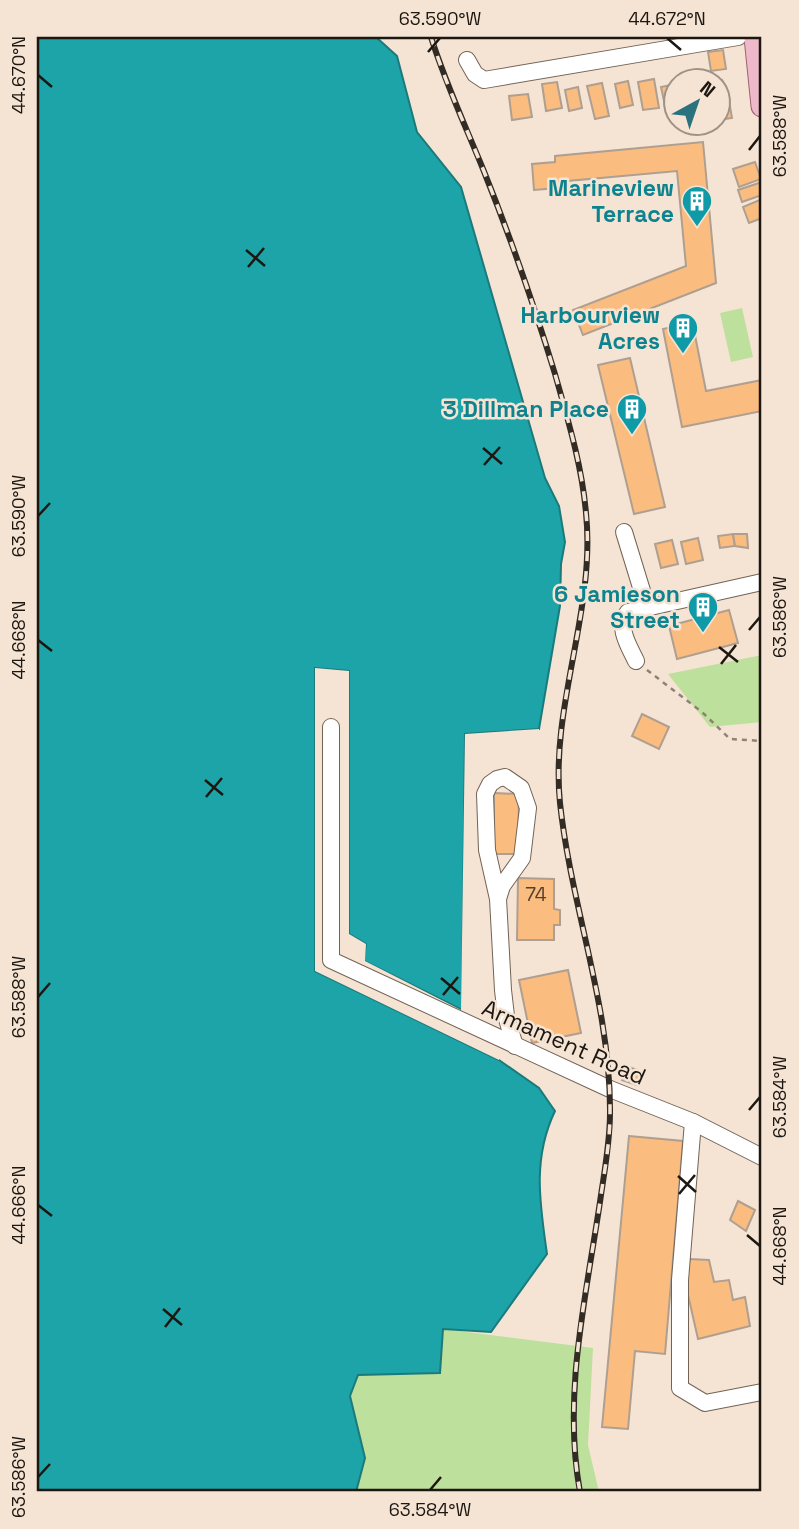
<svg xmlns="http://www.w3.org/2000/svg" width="799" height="1529" font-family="'Space Grotesk',sans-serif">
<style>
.green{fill:#bde09c}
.water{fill:#1ca4a8;stroke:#1c7a7b;stroke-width:2}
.pier{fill:#f5e4d4}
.building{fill:#fbbd7f;stroke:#af9f90;stroke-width:2}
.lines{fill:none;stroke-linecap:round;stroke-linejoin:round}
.minor-casing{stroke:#726355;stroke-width:18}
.major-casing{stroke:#9e6372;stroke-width:23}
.path{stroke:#8e8277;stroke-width:2.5;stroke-dasharray:5 5;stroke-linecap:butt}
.minor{stroke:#fff;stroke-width:16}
.major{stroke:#eebaca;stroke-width:21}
.rail-casing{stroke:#332c25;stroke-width:6}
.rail{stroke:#f5e4d4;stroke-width:3.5;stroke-dasharray:10;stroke-linecap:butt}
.ticks{fill:none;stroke:#1d1711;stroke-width:2.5}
.labels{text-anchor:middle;stroke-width:5;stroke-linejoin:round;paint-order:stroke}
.number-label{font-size:19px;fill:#54402c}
.culture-label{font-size:23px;font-weight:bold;fill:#0d838f;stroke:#f5e4d4;text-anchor:end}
.street-label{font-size:23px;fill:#1d1711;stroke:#f5e4d4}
.neatline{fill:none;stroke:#1d1711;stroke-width:2.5}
.ticks-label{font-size:18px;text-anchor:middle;fill:#1d1711}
</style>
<rect width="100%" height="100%" fill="#f5e4d4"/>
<g class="green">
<path d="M742 308 753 357 731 362 720 313Z"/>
<path d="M762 655V722L710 727 668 674Z"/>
<path d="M443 1329 593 1348 588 1445 599 1492H356L365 1458 350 1396 358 1375 440 1373Z"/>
</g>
<path class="water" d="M37 37H376L397 56 417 132 461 187 545 478 559 506 565 542 561 564 560 606 539 729 465 734 462 1010 364 961 366 944 349 934V671L315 668V971L499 1060 539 1088 555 1111C532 1159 540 1204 547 1254L491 1332 443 1329 440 1373 358 1375 350 1396 365 1458 356 1492H37Z"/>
<path class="pier" d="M315 668 349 671V934L366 944 365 961 461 1010 465 734 539 729V733L469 737 465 1011 461 1014 362 964V946L346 935V674L319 672 318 968 487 1050 499 1057V1060L315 971Z"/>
<g class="building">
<path d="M723 50 726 69 711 71 708 52Z"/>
<path d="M654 79 659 108 643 110 638 82Z"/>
<path d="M722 80 727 97 718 99V81Z"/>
<path d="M628 81 633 105 620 108 615 84Z"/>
<path d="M557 82 562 108 546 111 542 84Z"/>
<path d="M602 83 609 116 595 119 587 86Z"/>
<path d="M676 84V108L666 110 661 87Z"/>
<path d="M578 87 582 108 569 111 565 90Z"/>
<path d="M528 94 532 117 512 120 509 96Z"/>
<path d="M729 101 732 118 718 120V103Z"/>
<path d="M703 142 716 283 583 335 573 310 686 266 677 171 557 182 558 188 534 190 532 164 555 162V156Z"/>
<path d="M755 162 761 179 739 187 733 169Z"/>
<path d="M762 182V195L742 202 738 190Z"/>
<path d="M762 199V218L749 223 743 207Z"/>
<path d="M692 320 706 391 762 380V411L682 427 663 329 677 326V323Z"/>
<path d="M630 358 665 507 634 514 598 365Z"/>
<path d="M733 534 735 546 720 548 718 536Z"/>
<path d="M733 534H747L748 548 735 546Z"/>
<path d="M698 538 703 560 686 564 681 542Z"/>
<path d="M672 540 678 564 661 568 655 544Z"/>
<path d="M729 610 738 643 677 659 669 626Z"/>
<path d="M642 714 669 727 659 749 632 736Z"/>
<path d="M494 793 519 794 518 854H494Z"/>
<path d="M518 878 554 879V909L560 910V925H554V940H517Z"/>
<path d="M568 970 581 1033 532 1043 519 980Z"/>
<path d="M626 1066 643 1072 637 1085 622 1080Z"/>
<path d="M629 1136 683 1141 665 1354 635 1351 628 1429 602 1427Z"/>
<path d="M738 1201 755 1210 746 1231 730 1220Z"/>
<path d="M689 1259 709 1260 714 1282 729 1280 733 1300 745 1297 750 1326 698 1339 686 1286Z"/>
</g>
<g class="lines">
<g class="minor-casing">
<g id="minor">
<path d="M467 60 475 74 484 80 738 37"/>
<path d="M624 532 647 607"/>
<path d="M636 661C629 646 616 627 628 612L762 582"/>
<path d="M331 727V960L610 1089 693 1122 762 1157"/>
<path d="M498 899 502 886 522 858 528 808 521 788 505 777 497 779 490 784 485 794 487 850 498 899 503 990 506 1016 515 1046"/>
<path d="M693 1122 680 1280V1388L705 1403 762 1392"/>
</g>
</g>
<g class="major-casing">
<path id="major" d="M755 37 762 106"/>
</g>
<path class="path" d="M647 670 702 712 730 739 762 741"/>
<use href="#minor" class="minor"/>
<use href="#major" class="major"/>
<g class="rail-casing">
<path id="rail" d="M431 37C445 82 465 125 483 169 510 236 534 305 555 374 568 420 582 466 586 513 596 611 550 705 560 803 571 907 611 1008 610 1113 610 1141 605 1168 601 1195 587 1293 562 1393 580 1492"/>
</g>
<use href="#rail" class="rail"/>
</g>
<path class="ticks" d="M667 38 681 50M428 52 440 38M38 75 52 87M749 150 760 136M246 250 265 266M248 267 264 248M483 448 502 464M484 465 500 447M38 516 50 503M749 630 760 617M38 640 52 651M719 647 738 662M721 664 736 645M205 780 223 795M206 797 222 778M441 978 460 994M443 995 458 977M38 997 50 983M749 1110 760 1097M678 1176 696 1192M679 1194 695 1175M38 1205 52 1216M747 1235 760 1246M163 1309 182 1325M165 1327 180 1308M38 1477 50 1464M430 1490 441 1477"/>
<defs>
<g id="building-pin" transform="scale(1.575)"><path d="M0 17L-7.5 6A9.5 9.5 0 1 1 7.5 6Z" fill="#0f9aa8" stroke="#f5e4d4"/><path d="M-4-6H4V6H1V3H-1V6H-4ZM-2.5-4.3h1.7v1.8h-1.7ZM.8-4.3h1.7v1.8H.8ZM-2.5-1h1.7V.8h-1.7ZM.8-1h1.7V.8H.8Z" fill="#fff"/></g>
</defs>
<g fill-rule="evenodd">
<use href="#building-pin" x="697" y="201"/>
<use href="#building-pin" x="683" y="328"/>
<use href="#building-pin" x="632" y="409"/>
<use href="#building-pin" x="703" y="607"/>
</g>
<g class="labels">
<g class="number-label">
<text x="536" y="901">74</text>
</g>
<g class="culture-label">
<text x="674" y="196">Marineview<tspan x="674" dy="26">Terrace</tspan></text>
<text x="660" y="323">Harbourview<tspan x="660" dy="26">Acres</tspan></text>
<text x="609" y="417">3 Dillman Place</text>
<text x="680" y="602">6 Jamieson<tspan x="680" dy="26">Street</tspan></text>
</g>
<g class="street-label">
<text transform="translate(564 1042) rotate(24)" y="8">Armament Road</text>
</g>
</g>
<rect width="799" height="1529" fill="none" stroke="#f5e4d4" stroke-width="77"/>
<g transform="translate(697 102) rotate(40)"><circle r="33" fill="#f5e4d4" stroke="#9f9286" stroke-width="2"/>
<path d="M0-5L12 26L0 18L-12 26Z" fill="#2a727d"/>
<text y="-10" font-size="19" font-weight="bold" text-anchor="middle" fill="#1d1711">N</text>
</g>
<rect x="38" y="38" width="722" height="1452" class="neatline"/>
<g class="ticks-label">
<text x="440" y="25">63.590°W</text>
<text x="667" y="25">44.672°N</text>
<text transform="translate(19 75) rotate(-90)" y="6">44.670°N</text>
<text transform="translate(780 136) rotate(-90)" y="6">63.588°W</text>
<text transform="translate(19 516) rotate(-90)" y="6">63.590°W</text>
<text transform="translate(780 617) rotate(-90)" y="6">63.586°W</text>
<text transform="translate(19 640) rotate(-90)" y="6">44.668°N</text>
<text transform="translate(19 997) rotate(-90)" y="6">63.588°W</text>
<text transform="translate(780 1097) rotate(-90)" y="6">63.584°W</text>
<text transform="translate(19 1205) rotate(-90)" y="6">44.666°N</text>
<text transform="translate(780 1246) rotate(-90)" y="6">44.668°N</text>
<text transform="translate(19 1477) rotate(-90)" y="6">63.586°W</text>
<text x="430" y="1516">63.584°W</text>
</g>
</svg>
